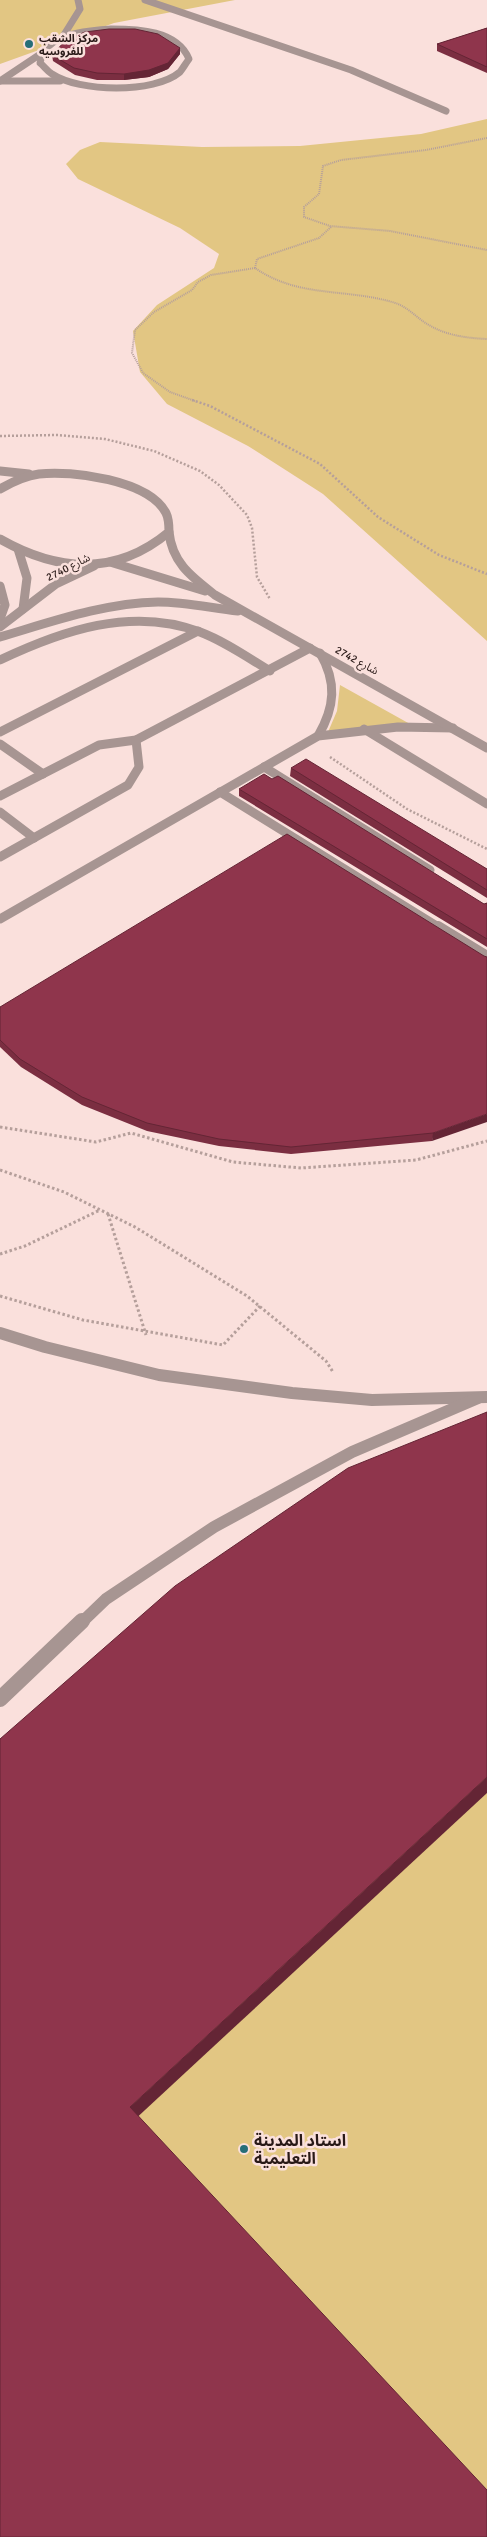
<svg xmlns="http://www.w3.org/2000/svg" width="487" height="2537" font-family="Signika,'Noto Sans Arabic',sans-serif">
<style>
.green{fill:#e2c683}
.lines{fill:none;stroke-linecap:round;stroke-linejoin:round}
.path-far2{stroke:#b59f9b;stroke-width:2;stroke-dasharray:1 1;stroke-linecap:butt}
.path-far1{stroke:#b59f9b;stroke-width:2.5;stroke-dasharray:2 2;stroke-linecap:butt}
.path{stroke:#b59f9b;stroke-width:3;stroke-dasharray:2.5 2.5;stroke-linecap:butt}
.lane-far2{stroke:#a79592;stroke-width:7}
.lane-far1{stroke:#a79592;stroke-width:9}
.lane{stroke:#a79592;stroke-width:12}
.street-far2{stroke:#a79592;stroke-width:9}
.street-far1{stroke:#a79592;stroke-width:12}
.street{stroke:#a79592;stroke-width:16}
.wall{fill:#7b2e41}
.shaded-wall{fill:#642535}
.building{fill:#8f354c;stroke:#642535}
.poi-dot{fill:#256e78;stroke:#fae0dc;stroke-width:2}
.labels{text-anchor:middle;stroke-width:5;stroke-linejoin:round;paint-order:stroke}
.far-poi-label{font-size:11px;font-weight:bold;fill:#291917;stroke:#fae0dc;text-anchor:start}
.far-street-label{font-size:11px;fill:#291917;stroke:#fae0dc}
.near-poi-label{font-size:16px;font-weight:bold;fill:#291917;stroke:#fae0dc;text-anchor:start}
</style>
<rect width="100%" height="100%" fill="#fae0dc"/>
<g class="green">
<path d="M0 0H235L114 23 0 64Z"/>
<path d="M487 119V641L323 494 248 446 167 404 140 372 133 331 157 305 214 268 219 254 180 228 78 179 66 164 80 150 100 142 202 147 300 146 421 134Z"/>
<path d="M340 685 410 724 328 732 337 711Z"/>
<path d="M487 1431V2537H0V1761Z"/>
</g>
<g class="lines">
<g class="path-far2">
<path d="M487 138 426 150 341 160 323 166 319 194 304 207V217L330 226 390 231 487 250"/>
<path d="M331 227 319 238 257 259 255 268C299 298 343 288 392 302 405 305 414 315 424 322 443 335 465 338 487 339"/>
<path d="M195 401 170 392 143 373 132 353 135 330 154 312 192 290 198 282 211 275 255 268"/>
</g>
<g class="path-far1">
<path d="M192 400 210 406 320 464 378 517 439 555 487 574"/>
<path d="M0 436 57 435 105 439 154 451 200 471 219 485 247 515 252 528 257 577 270 599"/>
<path d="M330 757 407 809 487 849"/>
</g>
<g class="path">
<path d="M0 1127 96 1142 131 1133 233 1162 301 1168 416 1160 487 1141"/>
<path d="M0 1170 64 1192 135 1227 247 1296 326 1361 333 1372"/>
<path d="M108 1214 146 1335"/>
<path d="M0 1254 25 1246 100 1210"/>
<path d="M0 1296 83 1320 223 1345 260 1306"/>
</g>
<g class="lane-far2">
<path d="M145 0 351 70 446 111"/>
<path d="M111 29C138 29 177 30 189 59 186 63 183 68 180 72 154 94 79 92 52 74 47 71 44 66 40 63 45 33 86 31 111 29Z"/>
<path d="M62 38 80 9 78 0"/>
<path d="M0 81H60"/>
<path d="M0 81 42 53"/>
</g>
<g class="lane-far1">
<path d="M0 660C61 631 132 606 200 632 224 641 247 657 270 671"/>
<path d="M364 729 487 804"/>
<path d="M0 732 198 631"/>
<path d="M318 736C335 707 337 682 320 653"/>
<path d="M0 744 43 774"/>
<path d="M264 767 430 870"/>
<path d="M220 792 440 928"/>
<path d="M0 796 99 745 136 740 310 648"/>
<path d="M0 812 34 838"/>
<path d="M0 857 128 785 139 767 136 740"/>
<path d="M0 919 318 736 398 727 453 728"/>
</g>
<path class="lane" d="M438 927 487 957"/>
<g class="street-far2">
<path d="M0 471 29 474"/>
<path d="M0 489C12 482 24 476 39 474 72 470 149 480 166 513 169 519 169 526 169 532 116 576 58 572 0 539"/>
<path d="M169 532C172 563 192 577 215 595L487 748"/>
<path d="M18 549 27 578 23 609"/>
<path d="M110 562 205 591"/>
<path d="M0 586 5 605 0 619"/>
<path d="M0 627 56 584 94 566"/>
<path d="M0 637C51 622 104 603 158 602 185 602 211 608 238 611"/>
</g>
<g class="street-far1">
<path d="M0 1333 45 1347 159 1375 292 1393 372 1400 487 1397"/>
<path d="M81 1623 106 1599 214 1527 352 1452 478 1398"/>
</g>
<path class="street" d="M0 1699 82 1621"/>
</g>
<g class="wall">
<path d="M487 28V73L437 51V44Z"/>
<path d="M180 54 168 69 149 77 124 80H97L75 75 53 61 52 55Z"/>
<path d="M291 768 487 869V898L290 776Z"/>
<path d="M239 789 484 904 487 903V947L239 796Z"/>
<path d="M484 956 432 1141 291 1154 219 1146 147 1131 82 1105 21 1067 0 1047V1007Z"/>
</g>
<g class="shaded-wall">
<path d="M180 48V54L168 69 149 77 124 80V74Z"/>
<path d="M487 1114V1122L432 1141 433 1133Z"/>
<path d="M487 1777V1793L131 2123 130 2107Z"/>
</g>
<g class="building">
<path d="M487 28V67L437 44Z"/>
<path d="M109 29H135L158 34 180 48 168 63 149 70 124 74 97 73 74 68 52 55 66 40 85 32Z"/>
<path d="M306 759 487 869V890L291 768Z"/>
<path d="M264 774 272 779 278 776 484 904 487 903V939L239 789Z"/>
<path d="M287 834 484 956 487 957V1114L433 1133 291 1147 219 1139 147 1123 82 1097 20 1059 0 1040V1007Z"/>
<path d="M487 1412V1777L130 2107 487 2490V2537H0V1739L175 1586 348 1468Z"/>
</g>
<g class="poi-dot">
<circle cx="29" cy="44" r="5"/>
<circle cx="244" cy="2149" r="5"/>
</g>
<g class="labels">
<g class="far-poi-label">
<text x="39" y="42">مركز الشقب<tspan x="39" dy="13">للفروسيه</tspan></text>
</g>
<g class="far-street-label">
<text transform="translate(68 567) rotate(-27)" y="4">شارع 2740</text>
<text transform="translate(357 660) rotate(29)" y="4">شارع 2742</text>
</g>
<g class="near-poi-label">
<text x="254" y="2146">استاد المدينة<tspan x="254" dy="18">التعليمية</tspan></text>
</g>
</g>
</svg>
